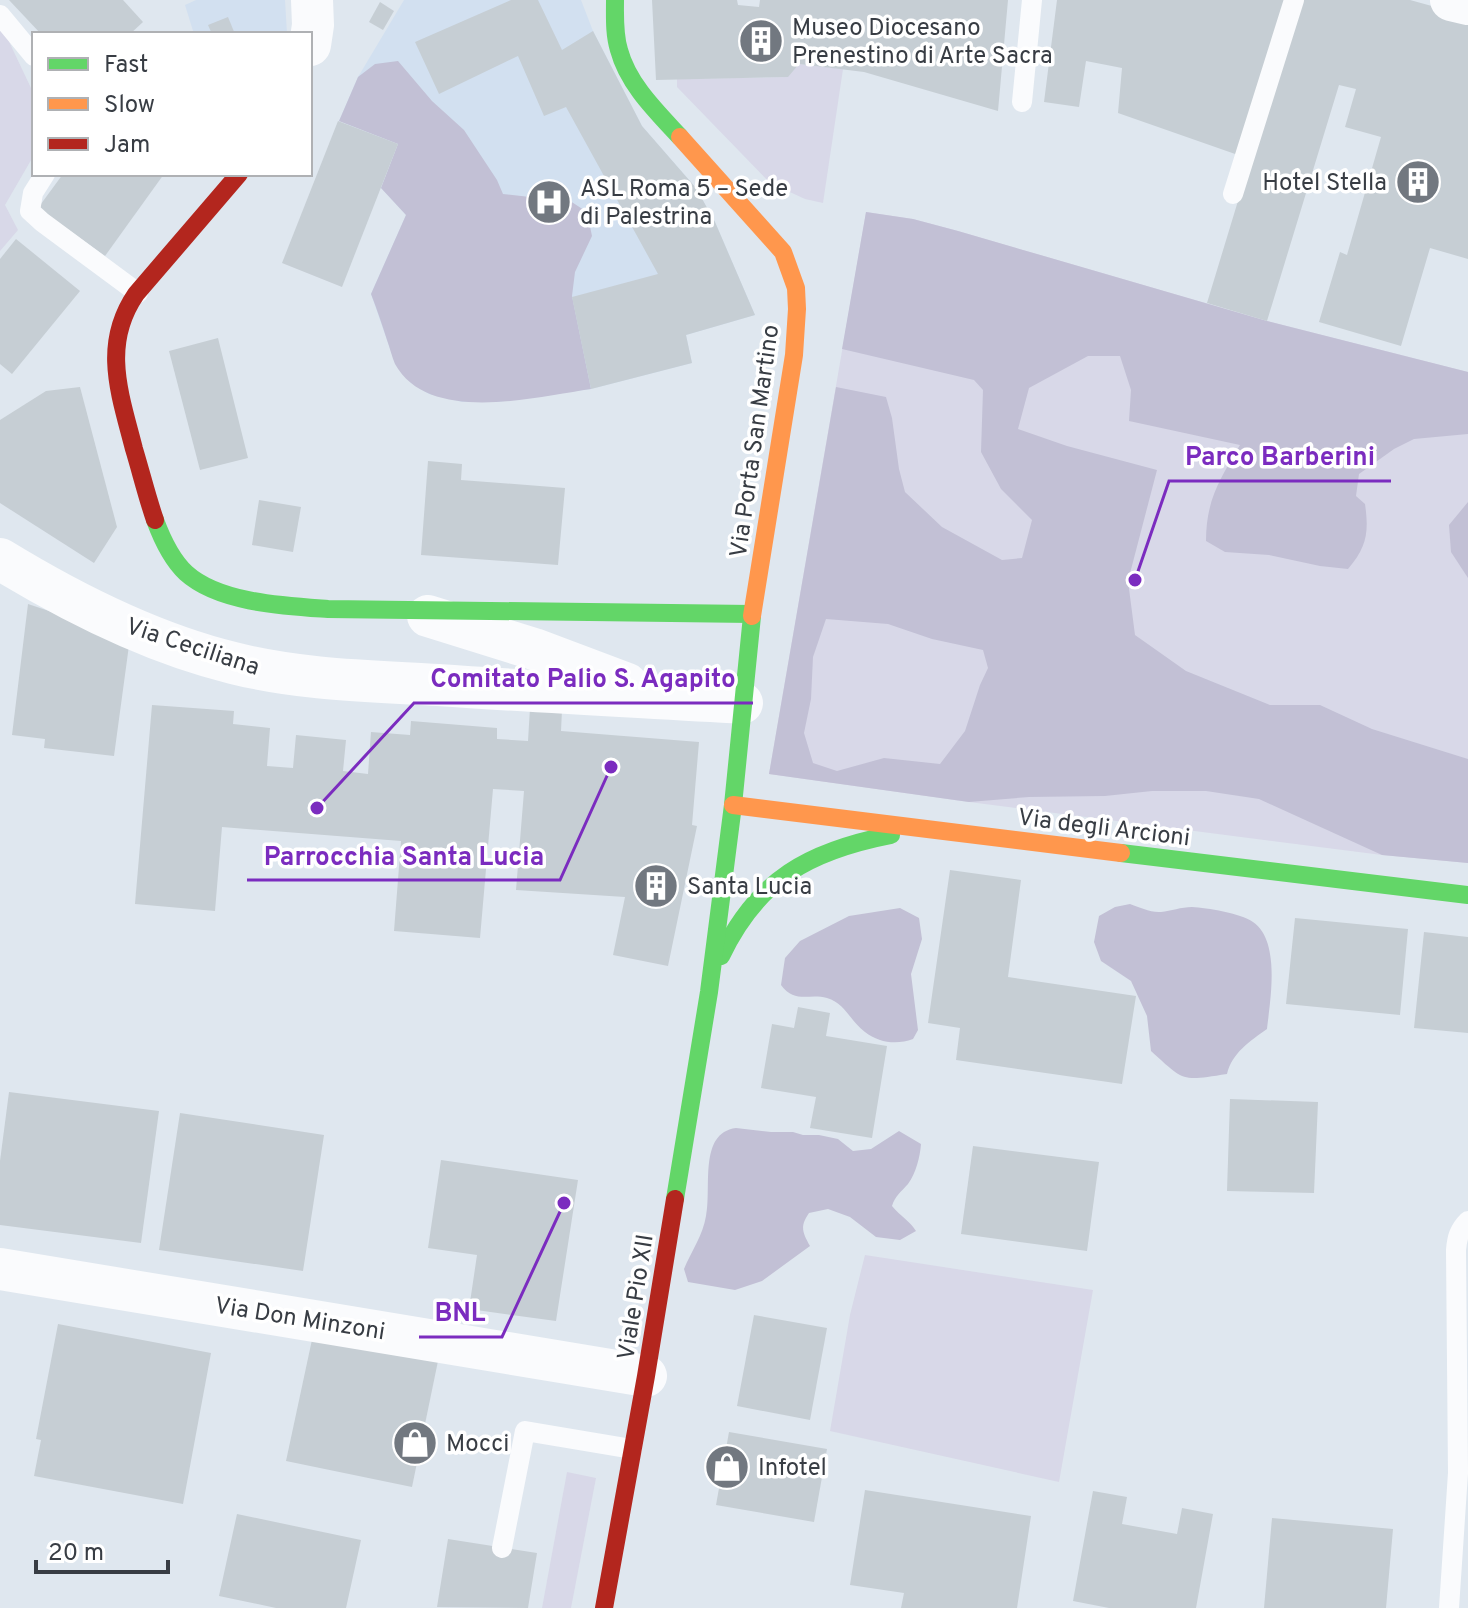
<svg xmlns="http://www.w3.org/2000/svg" width="1468" height="1608" font-family="Overpass,sans-serif">
<style>
.built{fill:#d2e0f0}
.green{fill:#d8d8e8}
.forest{fill:#c2c0d5;fill-rule:evenodd}
.building{fill:#c6ced4}
.lines{fill:none;stroke-linecap:round;stroke-linejoin:round}
.lane{stroke:#fafbfd;stroke-width:20}
.street{stroke:#fafbfd;stroke-width:42}
.fast{stroke:#63d668;stroke-width:18}
.slow{stroke:#ff974d;stroke-width:18}
.jam{stroke:#b3261e;stroke-width:18}
.labels{text-anchor:middle;stroke-width:7;stroke-linejoin:round;paint-order:stroke}
.poi-label{font-size:24px;fill:#383d44;stroke:#fff;text-anchor:start}
.street-label{font-size:24px;fill:#383d44;stroke:#fff}
.leader{fill:none;stroke:#7b2cbf;stroke-width:3}
.callout-dot{fill:#7b2cbf;stroke:#fff;stroke-width:3}
.callout-label{font-size:26px;text-anchor:middle;font-weight:bold;fill:#7b2cbf;stroke:#fff;stroke-width:7;stroke-linejoin:round;paint-order:stroke}
</style>
<rect width="100%" height="100%" fill="#dfe7ef"/>
<g class="built">
<path d="M196 0H285L287 34H194L185 5Z"/>
<path d="M404 0H581L593 31 642 126 696 188 715 222 755 315 686 335 692 363 591 389 497 402H462L429 394 411 383 395 363 371 294 406 215 381 188 398 144 339 121 358 77Z"/>
</g>
<g class="green">
<path d="M0 28 4 31 31 88 34 98V155L5 205 18 230 0 251Z"/>
<path d="M799 64 843 69 823 203 805 199 770 183 677 87V79L787 77Z"/>
<path d="M866 212 913 219 958 231 1267 321 1468 372V863L1382 855 969 802 769 774Z"/>
<path d="M865 1255 1093 1290 1059 1482 830 1431 850 1315Z"/>
<path d="M567 1472 596 1478 571 1608H542Z"/>
</g>
<g class="forest">
<path d="M398 61 432 101 464 130 497 180 503 194 539 198 561 195 587 212 592 236 575 272 572 296 591 389C535 397 429 425 395 364 392 357 390 348 387 340 382 325 377 309 371 294L406 215 381 188 398 144 339 121 358 77 375 64Z"/>
<path d="M866 212 913 219 958 231 1267 321 1468 372V434L1414 439 1394 449 1359 474 1356 496 1365 504C1369 532 1367 547 1348 569L1320 566 1269 555 1225 552 1206 541C1206 500 1220 479 1240 445L1129 421 1131 390 1120 356H1088L1029 388 1018 429 1067 446 1157 470 1128 581 1135 635 1186 671 1270 705H1320L1372 729 1468 759V863L1382 855 1259 799 1206 791H1152L1105 796 1029 797 969 802 769 774 836 387 886 397 892 418 899 469 905 492 942 527 1002 560 1022 558 1032 520 1001 489 981 452 983 390 974 380 842 349ZM826 619 888 624 932 639 983 650 988 668 980 685 965 731 940 764 884 758 837 771 813 763 804 733 811 699 813 657Z"/>
<path d="M1468 502V578L1451 552 1449 525Z"/>
<path d="M1130 904C1139 907 1151 913 1161 912 1171 911 1181 907 1192 907 1207 908 1240 913 1253 922 1281 941 1270 1001 1267 1029 1250 1041 1232 1053 1227 1074 1181 1081 1185 1082 1151 1051L1147 1016 1131 981 1101 961 1094 942 1099 916 1115 907Z"/>
<path d="M900 908 919 918 922 939 911 974 918 1030 913 1039C897 1045 879 1043 865 1032 850 1021 846 1004 827 998 809 993 795 1004 781 985L785 958 800 941 849 916Z"/>
<path d="M736 1128 771 1132H793L803 1135H819L838 1139 853 1151 871 1149 899 1131 921 1144C920 1157 916 1173 908 1184 901 1192 895 1196 892 1206 901 1217 909 1220 916 1231L900 1240 876 1237 850 1217 828 1209 809 1213C800 1226 802 1232 810 1246L762 1281 735 1290 688 1282 684 1269C691 1252 703 1235 706 1216 712 1188 698 1133 736 1128Z"/>
</g>
<g class="building">
<path d="M9 0H123L143 22 130 34H41Z"/>
<path d="M511 0H538L562 50 593 31 642 126 696 188 715 222 755 315 686 335 692 363 591 389 572 297 658 274 566 107 544 116 518 56 439 94 415 42Z"/>
<path d="M652 0H737L738 5 759 7 760 0H1008L998 111 864 72 799 64 788 77 656 80Z"/>
<path d="M1057 0H1289L1238 155 1118 113 1122 68 1086 61 1079 107 1044 102Z"/>
<path d="M1299 0H1410L1468 16V259L1430 248 1401 346 1319 322 1340 252 1347 255 1381 137 1345 127 1356 89 1339 85 1267 321 1207 303Z"/>
<path d="M380 2 394 11 383 30 369 22Z"/>
<path d="M228 17 235 34H212L208 25Z"/>
<path d="M338 121 398 144 342 287 282 263Z"/>
<path d="M63 174H164L105 256 38 208Z"/>
<path d="M16 239 80 291 12 374 0 364V259Z"/>
<path d="M218 338 248 458 200 470 169 351Z"/>
<path d="M80 387 117 527 94 563 0 503V420L46 391Z"/>
<path d="M428 461 462 464 461 480 565 488 558 565 421 555Z"/>
<path d="M259 500 301 507 293 552 252 545Z"/>
<path d="M28 604 130 638 114 756 44 748 45 739 12 735Z"/>
<path d="M152 705 234 711 233 724 270 728 267 766 293 768 296 735 346 740 343 771 368 774 371 732 410 735 411 721 497 728V739L528 741 530 708 562 710 561 731 699 742 692 825 697 826 668 966 613 955 625 897 516 890 524 791 493 789 480 938 394 931 401 841 222 827 215 911 135 904Z"/>
<path d="M950 870 1021 880 1008 977 1136 996 1122 1084 956 1060 960 1028 928 1023Z"/>
<path d="M1295 918 1408 929 1400 1015 1286 1004Z"/>
<path d="M1424 932 1468 937V1033L1414 1028Z"/>
<path d="M798 1007 830 1013 826 1036 887 1046 872 1138 810 1128 816 1097 761 1088 772 1024 794 1028Z"/>
<path d="M9 1092 159 1111 141 1243 0 1225V1161Z"/>
<path d="M1230 1099 1318 1102 1314 1193 1227 1191Z"/>
<path d="M180 1113 324 1135 303 1271 159 1250Z"/>
<path d="M973 1146 1099 1162 1087 1251 961 1234Z"/>
<path d="M441 1160 578 1180 556 1321 469 1309 477 1255 428 1248Z"/>
<path d="M754 1315 827 1328 810 1420 737 1406Z"/>
<path d="M58 1324 211 1353 183 1504 34 1476 41 1440 36 1439Z"/>
<path d="M313 1335 438 1361 412 1487 286 1461Z"/>
<path d="M729 1432 827 1449 814 1522 716 1505Z"/>
<path d="M865 1490 1031 1516 1017 1608H901L904 1593 850 1585Z"/>
<path d="M1093 1491 1127 1497 1122 1524 1177 1534 1182 1508 1213 1514 1196 1608H1109L1073 1601Z"/>
<path d="M237 1514 361 1540 346 1608H276L219 1596Z"/>
<path d="M1272 1518 1393 1529 1386 1608H1264Z"/>
<path d="M448 1539 537 1553 528 1608 437 1607Z"/>
</g>
<g class="lines">
<g class="lane">
<path d="M0 15 34 56"/>
<path d="M1022 102 1032 0"/>
<path d="M45 174 33 193 30 211 42 222 138 293"/>
<path d="M1233 194 1294 0"/>
<path d="M502 1548 525 1431 632 1449"/>
<path d="M1449 1608 1458 1473 1456 1250C1457 1238 1459 1230 1468 1221"/>
</g>
<g class="street">
<path d="M1451 0 1468 4"/>
<path d="M310 45 313 25 312 0"/>
<path d="M0 559C72 603 151 643 233 663 300 680 369 681 438 685 539 692 641 697 742 703"/>
<path d="M428 616 534 649 627 684"/>
<path d="M0 1269 646 1376"/>
</g>
<g class="fast">
<path d="M615 0C615 17 614 34 619 50 628 84 656 111 680 137"/>
<path d="M155 520C162 539 171 559 186 573 219 603 285 606 328 609L752 614"/>
<path d="M1121 853 1468 895"/>
<path d="M721 956C758 879 809 851 891 835"/>
<path d="M675 1199 709 992 733 805 752 616"/>
</g>
<g class="slow">
<path d="M680 137 783 252 796 288 797 309 794 355 752 616"/>
<path d="M733 805 1121 853"/>
</g>
<g class="jam">
<path d="M155 520C147 497 141 472 134 449 120 394 101 345 136 294L239 174"/>
<path d="M604 1608 646 1376 675 1199"/>
</g>
</g>
<defs>
<g id="building-disc" transform="scale(2.3)"><circle r="9.5" fill="#727880" stroke="#fff"/><path d="M-4-6H4V6H1V3H-1V6H-4ZM-2.5-4.3h1.7v1.8h-1.7ZM.8-4.3h1.7v1.8H.8ZM-2.5-1h1.7V.8h-1.7ZM.8-1h1.7V.8H.8Z" fill="#fff"/></g>
<g id="hospital-disc" transform="scale(2.3)"><circle r="9.5" fill="#727880" stroke="#fff"/><path d="M-5-5h3v3.5h4V-5h3V5h-3V1.5h-4V5h-3Z" fill="#fff"/></g>
<g id="shop-disc" transform="scale(2.3)"><circle r="9.5" fill="#727880" stroke="#fff"/><path d="M-5-2.5h2.3a2.7 3.5 0 0 1 5.4 0H5L5.5 6h-11ZM-1.5-2.5h3a1.5 2.3 0 0 0-3 0Z" fill="#fff"/></g>
</defs>
<g fill-rule="evenodd">
<use href="#building-disc" x="761" y="41"/>
<use href="#building-disc" x="1418" y="182"/>
<use href="#hospital-disc" x="549" y="202"/>
<use href="#building-disc" x="656" y="886"/>
<use href="#shop-disc" x="415" y="1443"/>
<use href="#shop-disc" x="727" y="1467"/>
</g>
<g class="labels">
<g class="poi-label">
<text x="792" y="35">Museo Diocesano<tspan x="792" dy="28">Prenestino di Arte Sacra</tspan></text>
<text x="1387" y="190" text-anchor="end">Hotel Stella</text>
<text x="580" y="196">ASL Roma 5 – Sede<tspan x="580" dy="28">di Palestrina</tspan></text>
<text x="687" y="894">Santa Lucia</text>
<text x="446" y="1451">Mocci</text>
<text x="758" y="1475">Infotel</text>
</g>
<g class="street-label">
<text transform="translate(754 441) rotate(-82)" y="8">Via Porta San Martino</text>
<text transform="translate(193 646) rotate(18)" y="8">Via Ceciliana</text>
<text transform="translate(1104 827) rotate(7)" y="8">Via degli Arcioni</text>
<text transform="translate(635 1297) rotate(-81)" y="8">Viale Pio XII</text>
<text transform="translate(300 1318) rotate(9)" y="8">Via Don Minzoni</text>
</g>
</g>
<path class="leader" d="M1135 580L1169 481H1391M317 808L414 703H753M611 767L560 880H247M564 1203L502 1337H419"/>
<g class="callout-dot">
<circle cx="1135" cy="580" r="8"/>
<circle cx="317" cy="808" r="8"/>
<circle cx="611" cy="767" r="8"/>
<circle cx="564" cy="1203" r="8"/>
</g>
<g class="callout-label">
<text x="1280" y="465">Parco Barberini</text>
<text x="583" y="687">Comitato Palio S. Agapito</text>
<text x="404" y="865">Parrocchia Santa Lucia</text>
<text x="460" y="1321">BNL</text>
</g>
<rect x="32" y="32" width="280" height="144" fill="#ffffff" stroke="#afb1b4" stroke-width="2"/>
<rect x="48" y="58" width="40" height="12" fill="#63d668" stroke="#afb1b4" stroke-width="2"/>
<text x="104" y="72" font-size="24" fill="#383d44">Fast</text>
<rect x="48" y="98" width="40" height="12" fill="#ff974d" stroke="#afb1b4" stroke-width="2"/>
<text x="104" y="112" font-size="24" fill="#383d44">Slow</text>
<rect x="48" y="138" width="40" height="12" fill="#b3261e" stroke="#afb1b4" stroke-width="2"/>
<text x="104" y="152" font-size="24" fill="#383d44">Jam</text>
<path d="M36 1560v12h132v-12" fill="none" stroke="#383d44" stroke-width="4"/>
<text x="48" y="1560" font-size="24" fill="#383d44" stroke="#ffffff" stroke-width="6" paint-order="stroke">20 m</text>
</svg>
